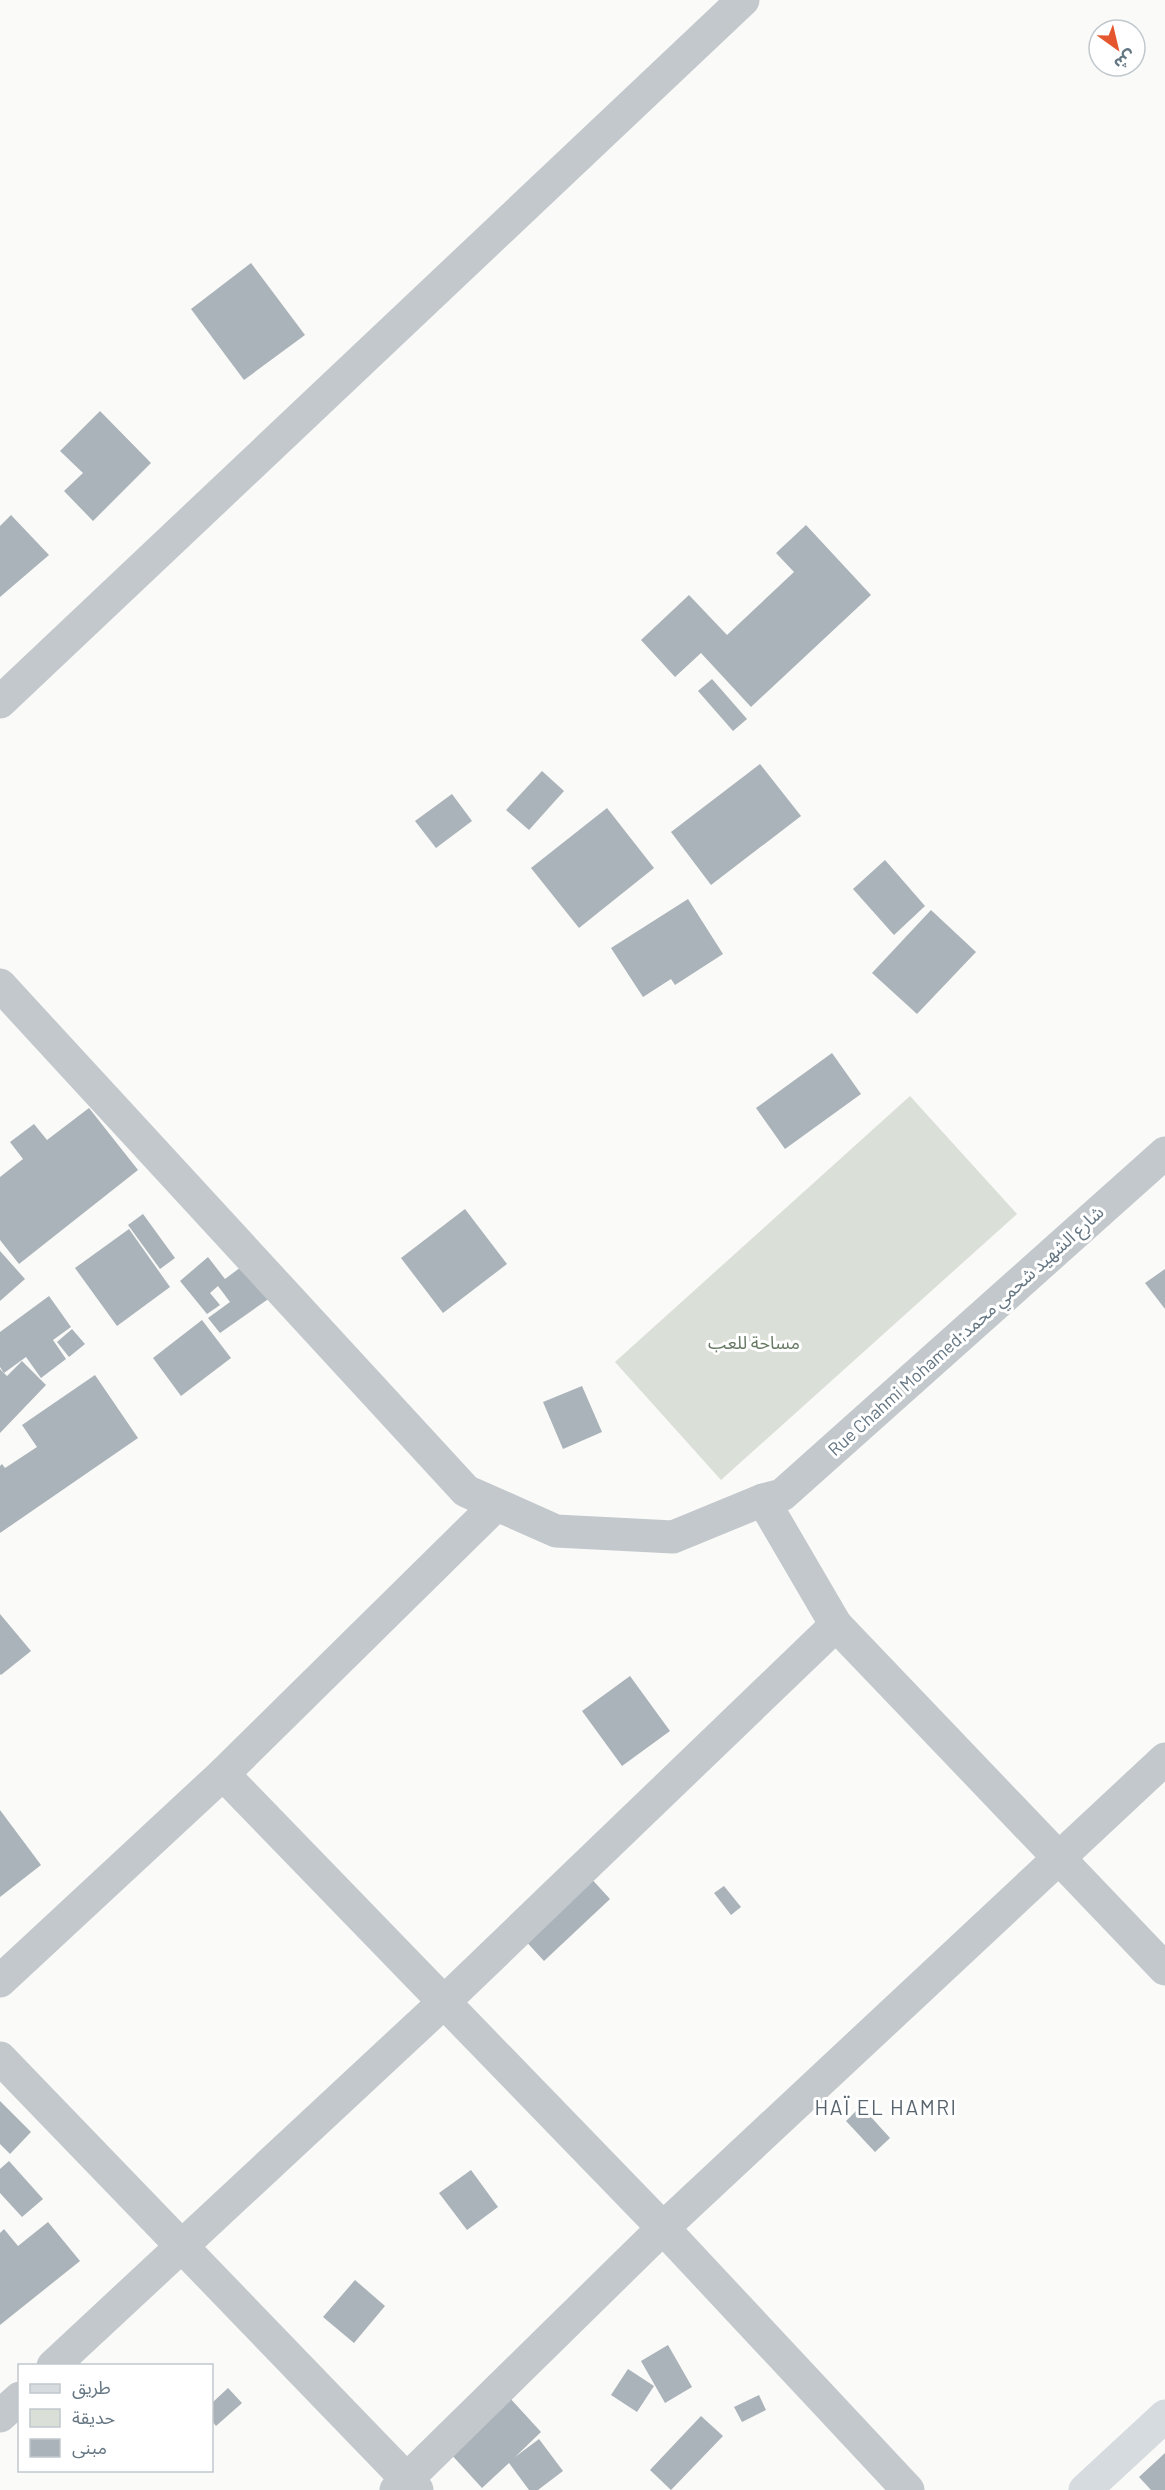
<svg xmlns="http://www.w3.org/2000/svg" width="1165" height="2490" font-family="Barlow,'Noto Sans Arabic',sans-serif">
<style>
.green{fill:#dadfd7}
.building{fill:#aab3b9}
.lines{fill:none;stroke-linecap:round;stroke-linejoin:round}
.minor{stroke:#c3c8cc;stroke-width:33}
.secondary{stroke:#d6dbdf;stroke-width:33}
.labels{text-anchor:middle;stroke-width:6;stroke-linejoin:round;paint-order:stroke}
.street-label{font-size:18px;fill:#657683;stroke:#fff}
.park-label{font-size:18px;fill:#687a64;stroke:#fff}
.quarter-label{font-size:21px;letter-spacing:1.5px;fill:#57646e;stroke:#fff}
</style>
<rect width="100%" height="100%" fill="#fafaf8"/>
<path class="green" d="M910 1096 1017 1214 721 1480 615 1362Z"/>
<g class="building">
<path d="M251 263 305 335 244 380 191 309Z"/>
<path d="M100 411 151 463 93 521 64 491 83 473 60 451Z"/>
<path d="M11 515 49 555 0 597V526Z"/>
<path d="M806 525 871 595 751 707 701 653 675 677 641 640 689 595 727 635 794 572 776 553Z"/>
<path d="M712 679 747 719 733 731 698 691Z"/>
<path d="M760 764 801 816 711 885 671 832Z"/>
<path d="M542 771 564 791 529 830 506 810Z"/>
<path d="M452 794 472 821 436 848 415 821Z"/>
<path d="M607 808 654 868 579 928 531 868Z"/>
<path d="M885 860 925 906 894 935 853 889Z"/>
<path d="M688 899 723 954 675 985 671 979 643 997 611 948Z"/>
<path d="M931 910 976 952 917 1014 872 973Z"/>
<path d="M832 1053 861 1094 785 1149 756 1108Z"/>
<path d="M89 1108 138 1170 19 1264 0 1240V1177L23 1159 10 1142 34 1124 47 1140Z"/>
<path d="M465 1209 507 1264 443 1313 401 1258Z"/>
<path d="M143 1214 175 1258 160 1269 128 1225Z"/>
<path d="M129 1229 170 1287 117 1326 75 1268Z"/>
<path d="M0 1251 25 1279 0 1301Z"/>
<path d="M208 1257 225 1279 249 1261 274 1295 220 1333 208 1318 230 1302 218 1286 210 1293 220 1305 207 1314 180 1281Z"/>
<path d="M1165 1269V1309L1145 1283Z"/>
<path d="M49 1296 71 1327 53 1340 66 1359 41 1378 26 1357 4 1373 0 1367V1332Z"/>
<path d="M202 1320 231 1358 181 1396 153 1358Z"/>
<path d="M72 1329 85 1344 69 1357 57 1342Z"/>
<path d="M22 1361 46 1385 0 1433V1369L7 1376Z"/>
<path d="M95 1375 138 1438 0 1533V1466L2 1464 5 1468 37 1447 22 1425Z"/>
<path d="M582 1386 602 1432 563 1449 543 1402Z"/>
<path d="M0 1614 31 1651 1 1675 0 1674Z"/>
<path d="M630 1676 670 1731 622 1766 582 1711Z"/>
<path d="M0 1810 41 1865 0 1897Z"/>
<path d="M588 1875 610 1899 544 1961 522 1937Z"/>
<path d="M724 1886 741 1907 731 1915 714 1893Z"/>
<path d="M0 2101 31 2132 10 2154 0 2144Z"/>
<path d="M861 2106 890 2138 875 2152 846 2121Z"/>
<path d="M9 2161 43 2199 22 2217 0 2193V2169Z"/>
<path d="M471 2170 498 2207 467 2230 439 2193Z"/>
<path d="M48 2222 80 2261 0 2325V2233L4 2229 18 2246Z"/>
<path d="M355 2280 385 2306 354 2343 323 2317Z"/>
<path d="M668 2345 692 2387 665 2403 641 2361Z"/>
<path d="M628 2369 654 2386 637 2412 611 2395Z"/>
<path d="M498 2385 541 2432 515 2457 539 2439 563 2471 538 2490H529L509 2463 482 2488 438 2440Z"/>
<path d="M228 2388 242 2403 216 2426 212 2421V2403Z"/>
<path d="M759 2395 766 2410 742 2422 734 2407Z"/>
<path d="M701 2416 723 2436 671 2490 650 2470Z"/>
<path d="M1165 2453V2490H1151L1139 2477Z"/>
</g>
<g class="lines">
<g class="minor">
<path d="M0 702 743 0"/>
<path d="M0 985 466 1491 556 1531 673 1537 763 1500 782 1495 1165 1153"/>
<path d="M763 1500 836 1625 1165 1969"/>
<path d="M223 1774 663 2228 908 2490"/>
<path d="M0 1981 223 1774 496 1505"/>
<path d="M0 2058 417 2490"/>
<path d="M53 2366 444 2002 836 1625"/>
<path d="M0 2416 20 2398"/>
<path d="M396 2490 663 2228 1165 1759"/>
</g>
<path class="secondary" d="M1085 2490 1165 2416"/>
</g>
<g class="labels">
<g class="street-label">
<text transform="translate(966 1331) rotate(-42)" y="6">Rue Chahmi Mohamed;شارع الشهيد شحمي محمد</text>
</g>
<g class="park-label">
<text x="754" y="1349">مساحة للعب</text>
</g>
<g class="quarter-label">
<text x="886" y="2115">HAÏ EL HAMRI</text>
</g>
</g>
<rect x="18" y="2364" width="195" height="108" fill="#ffffff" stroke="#c1c8cd" stroke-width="1.5"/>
<rect x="30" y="2384" width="30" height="9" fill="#d6dbdf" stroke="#c1c8cd" stroke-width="1.5"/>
<text x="72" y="2394" font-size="18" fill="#657683">طريق</text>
<rect x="30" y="2409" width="30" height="18" fill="#dadfd7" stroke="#c1c8cd" stroke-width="1.5"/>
<text x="72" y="2424" font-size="18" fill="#657683">حديقة</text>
<rect x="30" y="2439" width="30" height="18" fill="#aab3b9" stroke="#c1c8cd" stroke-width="1.5"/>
<text x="72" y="2454" font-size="18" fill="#657683">مبنى</text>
<g transform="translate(1117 48) rotate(146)"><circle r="28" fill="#ffffff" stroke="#c1c8cd" stroke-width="1.5"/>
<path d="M0-4.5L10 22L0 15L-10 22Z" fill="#e4572e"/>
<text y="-9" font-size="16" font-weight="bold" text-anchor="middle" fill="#657683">ش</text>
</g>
</svg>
